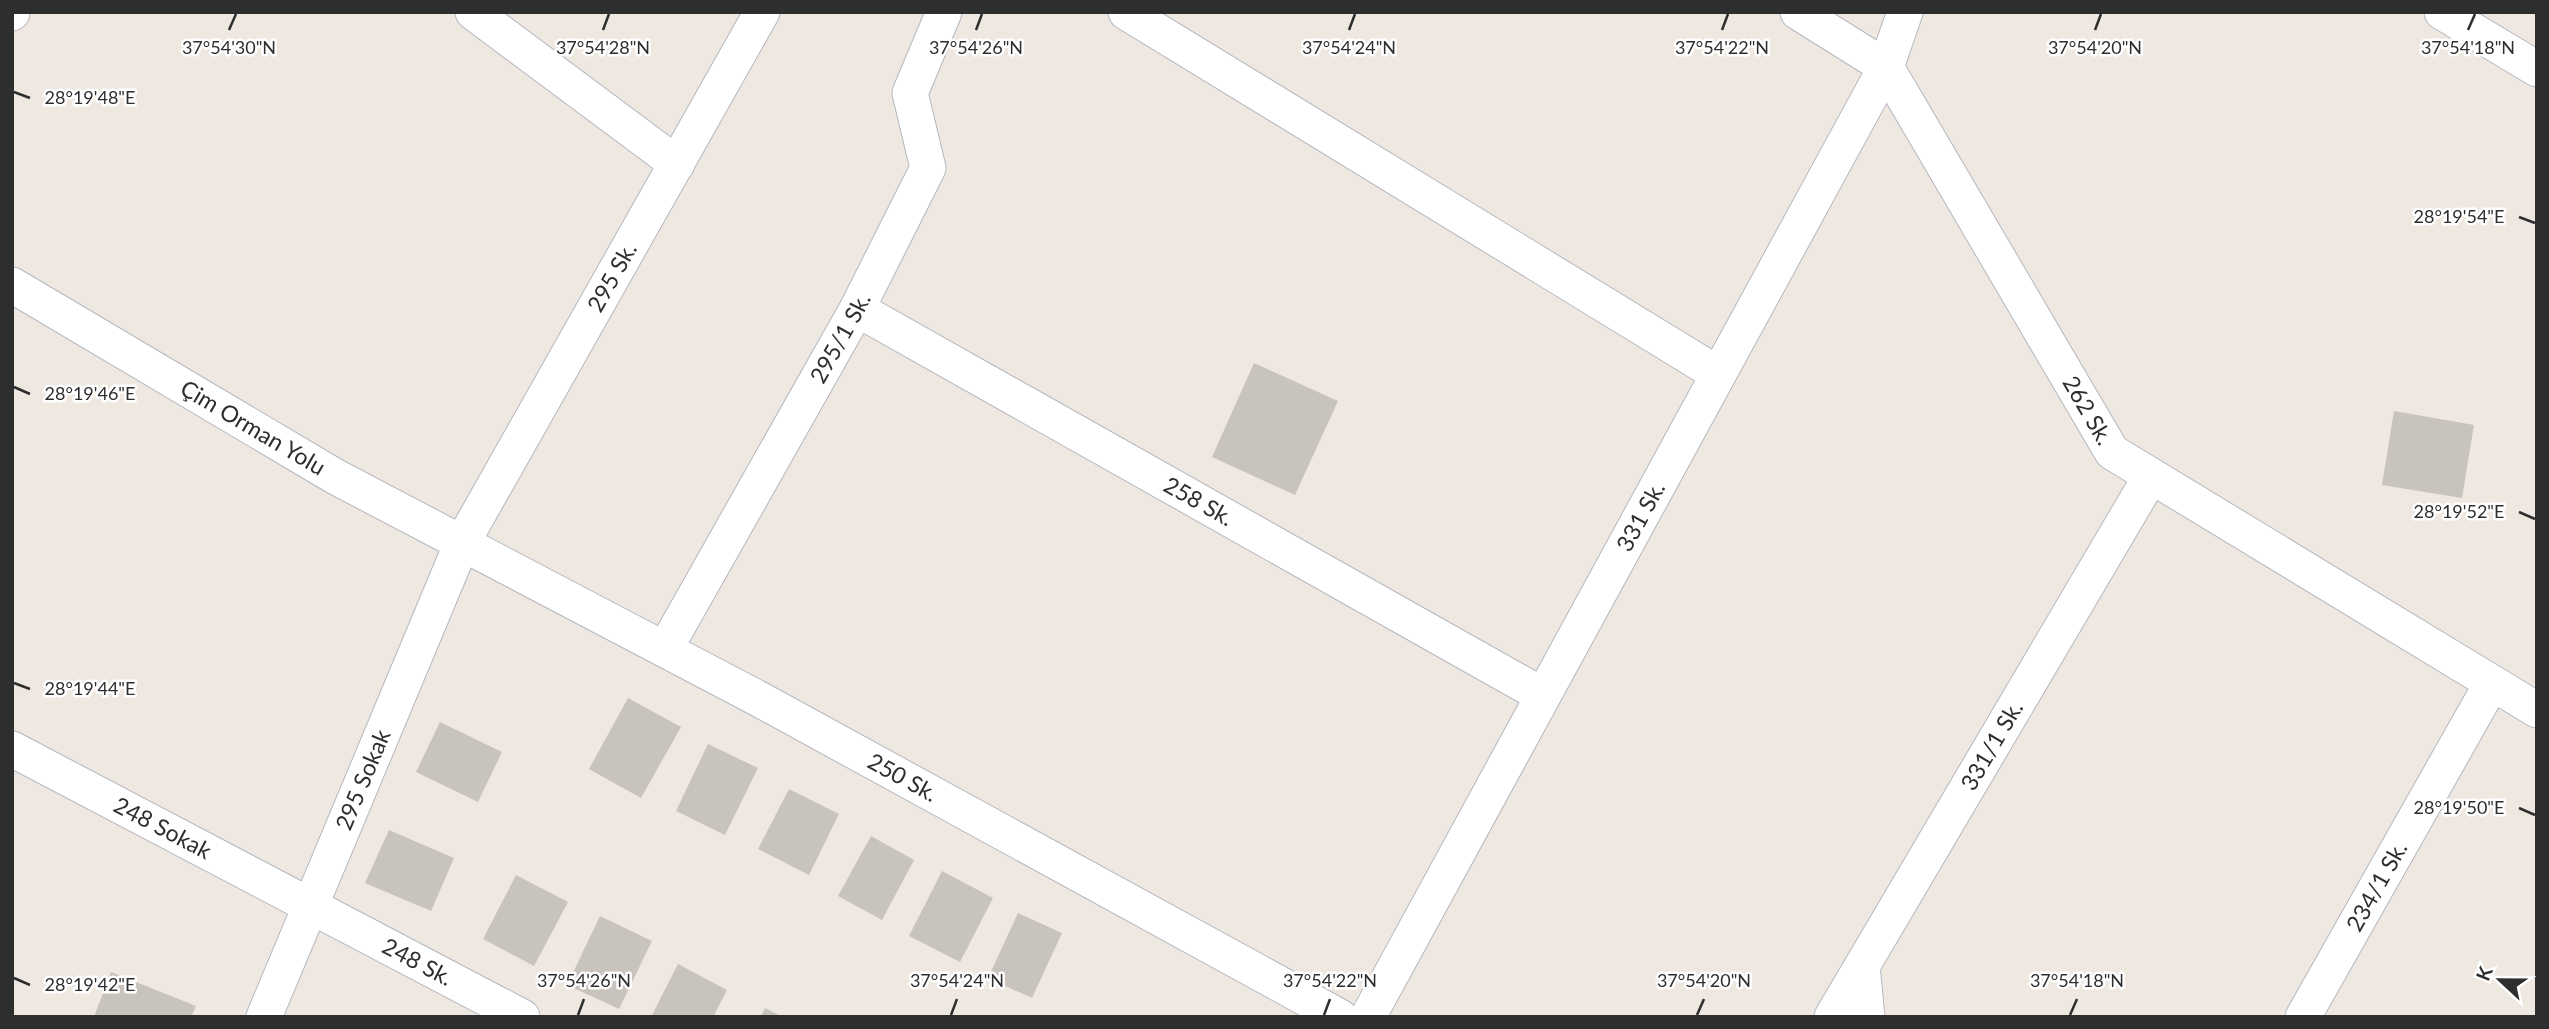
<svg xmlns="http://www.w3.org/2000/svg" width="2549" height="1029" font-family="Lato,sans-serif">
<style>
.building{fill:#c8c3bc}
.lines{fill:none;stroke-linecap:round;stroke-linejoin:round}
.minor-casing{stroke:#b4b7c1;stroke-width:37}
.minor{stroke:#fff;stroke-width:35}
.ticks{fill:none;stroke:#2e2e2e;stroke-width:2.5}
.labels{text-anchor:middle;stroke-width:5;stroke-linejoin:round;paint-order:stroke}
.street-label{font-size:23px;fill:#2e2e2e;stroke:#fff}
.ticks-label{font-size:18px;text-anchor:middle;fill:#2e2e2e;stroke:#fff;stroke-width:5;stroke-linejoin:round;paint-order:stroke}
</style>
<rect width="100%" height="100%" fill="#efe8e1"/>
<g class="building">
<path d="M1254 363 1338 401 1295 495 1212 457Z"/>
<path d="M2394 411 2474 425 2462 498 2382 485Z"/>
<path d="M628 698 681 727 641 798 589 769Z"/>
<path d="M440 722 502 752 478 802 416 772Z"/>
<path d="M708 744 758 768 725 835 676 811Z"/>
<path d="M789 789 839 814 809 875 758 849Z"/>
<path d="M389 830 454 858 431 911 365 883Z"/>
<path d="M871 836 914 860 882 920 838 896Z"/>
<path d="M942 871 993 898 960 962 909 936Z"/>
<path d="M516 875 568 902 534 966 483 939Z"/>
<path d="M1018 913 1062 933 1032 998 988 978Z"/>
<path d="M600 916 652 941 619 1009 567 985Z"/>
<path d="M678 964 727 990 713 1017H651Z"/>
<path d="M111 972 196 1006 191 1017H94Z"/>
<path d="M765 1008 783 1017H761Z"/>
</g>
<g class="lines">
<g class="minor-casing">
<g id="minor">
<path d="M473 12 677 164"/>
<path d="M1126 12 1718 374"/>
<path id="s1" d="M1798 12 1886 67 2112 452 2537 710"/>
<path d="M2442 12 2537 69"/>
<path d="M12 13V12"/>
<path id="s2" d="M12 285 336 477 759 699 1340 1017"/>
<path id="s3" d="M857 309 1542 695"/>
<path id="s4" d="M665 649 857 309 928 168 910 93 944 12"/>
<path id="s5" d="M12 749 522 1017"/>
<path d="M1862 966 1867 1017"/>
<path id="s6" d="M264 1017 462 543 762 12"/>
<path id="s7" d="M1368 1017 1886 67 1905 12"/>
<path id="s8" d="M1832 1017 2151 476"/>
<path id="s9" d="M2303 1017 2492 683"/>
</g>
</g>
<use href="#minor" class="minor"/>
</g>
<path class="ticks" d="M229 30 236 14M603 30 609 14M976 30 982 14M1349 30 1355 14M1722 30 1728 14M2095 30 2101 14M2468 30 2475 14M14 92 30 98M2519 217 2535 223M14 387 30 394M2519 512 2535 519M14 683 30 689M2519 808 2535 815M14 978 30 985M578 1015 584 999M951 1015 957 999M1324 1015 1330 999M1697 1015 1704 999M2070 1015 2077 999"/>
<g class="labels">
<g class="street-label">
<text dy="8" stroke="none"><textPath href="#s6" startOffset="819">295 Sk.</textPath></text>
<text dy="8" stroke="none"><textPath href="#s4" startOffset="357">295/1 Sk.</textPath></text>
<text dy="8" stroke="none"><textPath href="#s1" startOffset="502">262 Sk.</textPath></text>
<text dy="8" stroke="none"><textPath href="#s2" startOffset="280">Çim Orman Yolu</textPath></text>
<text dy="8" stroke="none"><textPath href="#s3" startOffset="392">258 Sk.</textPath></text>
<text dy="8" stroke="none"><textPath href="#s7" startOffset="570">331 Sk.</textPath></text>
<text dy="8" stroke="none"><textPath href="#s8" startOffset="315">331/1 Sk.</textPath></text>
<text dy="8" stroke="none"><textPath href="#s2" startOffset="1018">250 Sk.</textPath></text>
<text dy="8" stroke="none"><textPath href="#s6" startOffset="257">295 Sokak</textPath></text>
<text dy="8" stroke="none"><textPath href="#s5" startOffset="170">248 Sokak</textPath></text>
<text dy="8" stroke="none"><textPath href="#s9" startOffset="150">234/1 Sk.</textPath></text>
<text dy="8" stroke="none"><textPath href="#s5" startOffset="458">248 Sk.</textPath></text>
</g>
</g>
<g class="ticks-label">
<text x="1722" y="54">37°54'22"N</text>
<text x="2468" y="54">37°54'18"N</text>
<text x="229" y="54">37°54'30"N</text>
<text x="603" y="54">37°54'28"N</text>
<text x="976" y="54">37°54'26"N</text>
<text x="1349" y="54">37°54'24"N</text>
<text x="2095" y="54">37°54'20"N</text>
<text x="90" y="104">28°19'48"E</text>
<text x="2459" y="223">28°19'54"E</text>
<text x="90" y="400">28°19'46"E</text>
<text x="2459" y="518">28°19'52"E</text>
<text x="90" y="695">28°19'44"E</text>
<text x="2459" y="814">28°19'50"E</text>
<text x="584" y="987">37°54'26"N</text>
<text x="957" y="987">37°54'24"N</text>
<text x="1330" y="987">37°54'22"N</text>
<text x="1704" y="987">37°54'20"N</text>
<text x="2077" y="987">37°54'18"N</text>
<text x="90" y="991">28°19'42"E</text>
</g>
<rect width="2549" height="1029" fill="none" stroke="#2e2e2e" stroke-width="28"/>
<g transform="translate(2500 980) rotate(292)" stroke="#ffffff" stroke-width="5" paint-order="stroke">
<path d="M0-5L12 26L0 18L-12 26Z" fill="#2e2e2e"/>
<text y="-10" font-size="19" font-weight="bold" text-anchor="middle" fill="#2e2e2e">K</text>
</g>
</svg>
